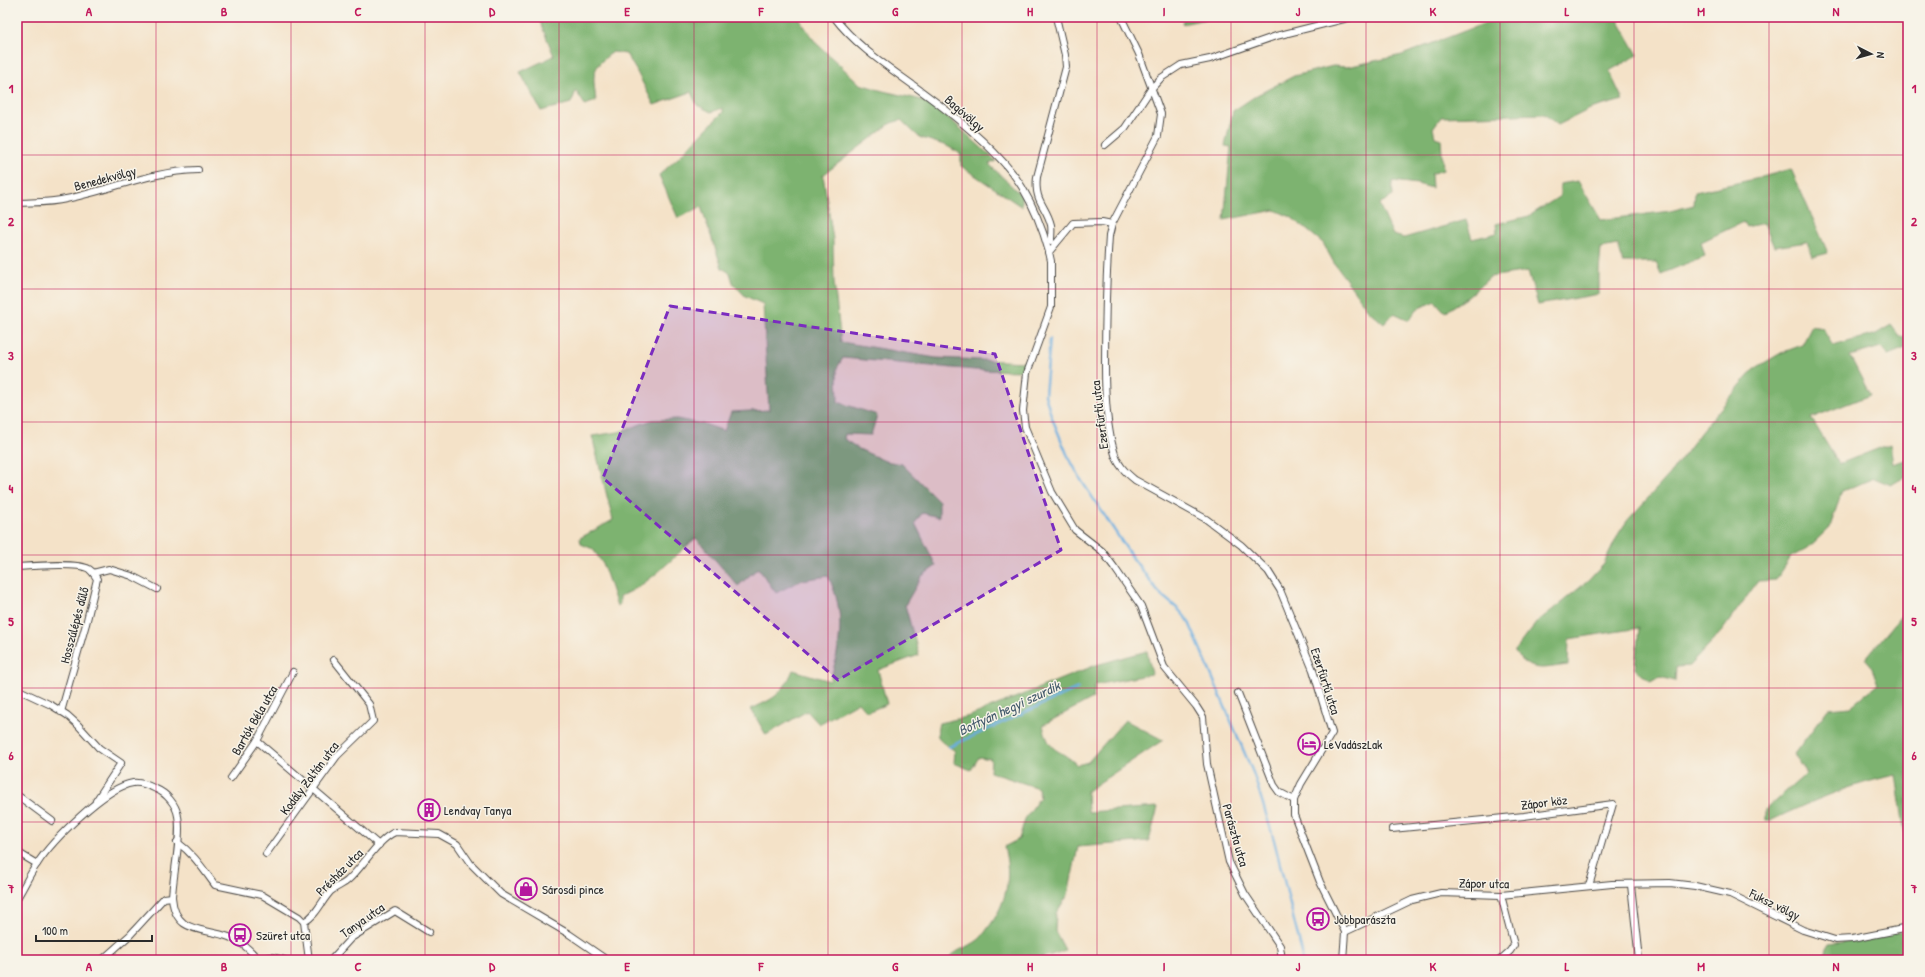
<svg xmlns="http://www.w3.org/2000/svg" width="1925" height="977" font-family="'Patrick Hand',sans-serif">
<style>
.forest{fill:#7db370;stroke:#546f4e}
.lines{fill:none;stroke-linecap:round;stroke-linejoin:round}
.stream{stroke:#6aaddf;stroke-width:2.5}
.street-casing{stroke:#494643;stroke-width:8}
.street{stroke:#fff;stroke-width:6}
.marked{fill:#7b2cbf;fill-opacity:0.2;stroke:#7b2cbf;stroke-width:3;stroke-dasharray:8 5;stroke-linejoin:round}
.grid{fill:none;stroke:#c2185b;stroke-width:1;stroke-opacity:0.55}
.labels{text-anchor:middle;stroke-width:3;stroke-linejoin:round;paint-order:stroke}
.street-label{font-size:13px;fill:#2b2b2b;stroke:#f7f3e8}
.poi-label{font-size:13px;fill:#2b2b2b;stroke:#f7f3e8;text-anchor:start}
.water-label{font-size:14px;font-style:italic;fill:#41586a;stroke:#f7f3e8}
.neatline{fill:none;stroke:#c2185b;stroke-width:1.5}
.grid-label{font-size:13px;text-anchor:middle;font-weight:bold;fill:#c2185b}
</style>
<rect width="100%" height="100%" fill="#f7f3e8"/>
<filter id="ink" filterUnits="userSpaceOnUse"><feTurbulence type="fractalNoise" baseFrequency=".025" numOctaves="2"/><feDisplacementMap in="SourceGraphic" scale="8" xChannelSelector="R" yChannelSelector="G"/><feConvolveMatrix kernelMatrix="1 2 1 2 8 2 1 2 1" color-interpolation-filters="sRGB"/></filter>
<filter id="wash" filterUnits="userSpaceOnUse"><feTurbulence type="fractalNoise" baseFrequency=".012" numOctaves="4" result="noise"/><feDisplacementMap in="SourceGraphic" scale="16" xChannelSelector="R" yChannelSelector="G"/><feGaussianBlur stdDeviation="0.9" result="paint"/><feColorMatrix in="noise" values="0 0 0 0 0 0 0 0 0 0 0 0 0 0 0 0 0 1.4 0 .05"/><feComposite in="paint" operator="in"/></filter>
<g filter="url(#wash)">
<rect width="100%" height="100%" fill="#f4e2c8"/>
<g class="forest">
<path d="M538 17H798L816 43 860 84 883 91 918 99 939 109 996 161 989 164 1022 196V207L961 166V154L947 146 919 137 901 120 891 123 823 175 833 239 834 282 841 342 936 358 1026 362 1024 371 975 370 843 358 837 368 838 402 877 415 871 435 845 434 844 439 859 449 885 461 902 464 939 501V517L922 513 915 523 936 566 922 576 905 605 919 655 878 670 887 704 867 712 858 702 819 724 807 711 766 735 751 709C775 698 782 695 793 670L830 681C841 644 846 612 828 576L802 580 776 593 758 568 738 586 696 538C673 557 647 587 620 596V604L617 606 603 564 593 549 581 544 580 538 613 520 592 436 619 432 652 420 677 419 707 425 724 431 731 412 769 410 763 304 745 296 733 283 730 273 722 268 701 207 678 218 659 175 678 158 723 112V108L711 112 697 105 691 92 654 105 636 70 626 54 613 52C590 68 593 75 596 101L585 105 576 91 571 103 541 111 520 72 554 56Z"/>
<path d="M1185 17H1215L1182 24Z"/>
<path d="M1501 17H1623L1618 20 1638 55 1609 71 1623 100 1590 109 1558 125 1544 114 1441 117 1433 128 1435 137 1441 139 1443 170 1431 174 1432 188 1417 184 1392 181 1393 196 1379 204 1393 235 1404 238 1466 220 1472 239 1497 233 1496 224 1529 216 1560 196V184L1578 181 1601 220 1670 211 1694 205 1695 192 1755 179 1791 169 1828 253 1813 257 1807 242 1774 247 1764 223 1746 227 1743 222 1701 242 1705 256 1661 274 1656 262H1623L1618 245 1601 248 1599 272V294L1538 305 1528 271 1490 277 1468 297 1445 312 1435 301 1417 309 1409 320 1394 313 1384 324 1368 310 1334 263 1323 243 1291 217 1275 210 1224 220 1231 147 1225 146 1233 111 1257 95 1294 76 1333 66 1347 67 1402 55Z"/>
<path d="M1891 325 1900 337 1908 336V347L1888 355 1881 347 1850 356 1870 395 1811 418 1839 464 1890 444 1893 464 1908 459V475L1891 485 1874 478 1842 491 1830 527 1808 548 1791 557 1776 580 1758 581 1722 631 1689 666 1676 667 1675 681 1660 677 1650 681 1635 669 1639 628 1569 639 1568 665C1541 668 1532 674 1514 651L1537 622 1588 581 1604 564 1619 533 1627 521 1670 474 1700 433 1754 369 1781 353 1802 345 1812 326 1822 328 1833 346 1876 334Z"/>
<path d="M1906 610H1908V841H1906L1896 775C1851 784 1812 801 1772 820H1766V809L1807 773 1794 754 1828 709 1850 707 1878 684 1871 666 1865 659Z"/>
<path d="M1147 651 1152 674 1095 685 1093 698 1043 725C1050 756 1058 746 1077 765L1088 762 1125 720 1163 740 1087 791 1088 812 1158 807 1149 841 1078 847 1068 895 1056 913 1055 931 1065 950C1029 966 987 960 948 960 955 949 968 948 978 940 982 937 985 932 988 928 1007 903 1012 877 1004 847L1019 839 1025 819 1040 797 1038 788 990 772 991 759 979 757 971 770 954 763 955 751C942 741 934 742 939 723L970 716 1096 665Z"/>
<path d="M1908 930V960H1824L1827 949 1830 944Z"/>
</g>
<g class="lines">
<g class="stream">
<path d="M1050 339 1045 395 1052 418 1067 454 1081 480 1132 557 1159 593 1178 609 1188 620 1254 775 1274 840 1302 953V960"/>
<path d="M949 747 1078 688"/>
</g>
</g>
</g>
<g filter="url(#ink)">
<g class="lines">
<g class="street-casing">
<g id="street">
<path d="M834 17C856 46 887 66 917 88 950 112 1001 152 1022 187 1034 207 1043 230 1049 252"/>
<path d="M1121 17 1139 54 1161 114 1158 136 1112 224 1109 236C1106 280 1105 323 1105 367 1105 395 1106 424 1114 451 1117 464 1125 472 1135 480L1206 519 1241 545 1268 571 1280 590 1313 670 1332 733 1301 784 1294 800V815L1320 882 1345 932 1343 960"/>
<path d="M1105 145 1125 128 1151 89 1161 78 1181 65 1210 59 1276 36 1352 17"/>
<path d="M17 203C33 202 50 203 66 199 110 190 152 171 198 170"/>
<path d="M1112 224 1102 222 1073 223 1049 252 1051 261V307L1027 373 1023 411 1025 427 1052 492 1075 530 1102 551 1114 567 1141 606 1164 667 1196 706 1203 717 1207 764 1229 862 1245 894 1280 946 1282 960"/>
<path d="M1051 241C1051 236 1052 230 1051 225 1046 205 1034 202 1037 177L1066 67 1065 55 1056 17"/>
<path d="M17 567C32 566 78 562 89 569 93 572 95 575 97 579L86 624 61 712"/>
<path d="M93 573 109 569 132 576 157 589"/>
<path d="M17 689 51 705 67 715 78 725 99 748 121 763 96 801"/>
<path d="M1238 693 1274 785 1279 792 1294 800"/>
<path d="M257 741 379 845"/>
<path d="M231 778 257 741 293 672"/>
<path d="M17 795 52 821"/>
<path d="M1392 829 1524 816 1613 804 1589 886"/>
<path d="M177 842C194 854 203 869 215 885L262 895 299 917 304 922 309 960"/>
<path d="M17 852 37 864"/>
<path d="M266 854 337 756 373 721 369 704 334 660"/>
<path d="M1631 885 1639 960"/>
<path d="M17 898C24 887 29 875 37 864 52 841 105 787 133 783 141 782 148 785 156 789 166 793 176 804 178 816 182 836 173 874 172 897 175 935 203 927 229 937 242 942 250 950 259 960"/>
<path d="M304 922C316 916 321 902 330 892 335 887 343 885 348 880 364 866 377 840 395 832L439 834 457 844 470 863 501 894 569 934 607 960"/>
<path d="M1345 932 1412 900 1441 893 1501 895 1612 884 1670 883 1695 886 1730 894 1803 930 1835 940 1852 939 1908 928"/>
<path d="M102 960 130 935 164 898 172 897"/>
<path d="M259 960 271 957 284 960"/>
<path d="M331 960 351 938 395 911 429 932"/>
<path d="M1500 960 1510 951 1514 945 1501 895"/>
</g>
</g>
<use href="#street" class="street"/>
</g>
</g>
<path class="marked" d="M670 306 995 354 1061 550 838 680 603 478Z"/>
<path class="grid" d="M156 17V960M291 17V960M425 17V960M559 17V960M694 17V960M828 17V960M962 17V960M1097 17V960M1231 17V960M1366 17V960M1500 17V960M1634 17V960M1769 17V960M17 155H1908M17 289H1908M17 422H1908M17 555H1908M17 688H1908M17 822H1908"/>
<defs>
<g id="hotel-ring" transform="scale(1.15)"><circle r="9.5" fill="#f7f3e8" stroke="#b5179e" stroke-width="1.5"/><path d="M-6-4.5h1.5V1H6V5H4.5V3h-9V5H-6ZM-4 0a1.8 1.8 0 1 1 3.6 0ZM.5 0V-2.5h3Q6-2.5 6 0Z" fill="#b5179e"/></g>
<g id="building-ring" transform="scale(1.15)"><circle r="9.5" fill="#f7f3e8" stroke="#b5179e" stroke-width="1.5"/><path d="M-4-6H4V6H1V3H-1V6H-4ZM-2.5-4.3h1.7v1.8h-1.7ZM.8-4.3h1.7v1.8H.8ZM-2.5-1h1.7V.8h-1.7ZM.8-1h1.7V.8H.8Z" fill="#b5179e"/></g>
<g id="shop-ring" transform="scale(1.15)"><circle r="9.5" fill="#f7f3e8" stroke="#b5179e" stroke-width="1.5"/><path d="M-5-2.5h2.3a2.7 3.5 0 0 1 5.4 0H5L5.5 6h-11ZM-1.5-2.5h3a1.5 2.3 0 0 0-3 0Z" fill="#b5179e"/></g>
<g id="bus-ring" transform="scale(1.15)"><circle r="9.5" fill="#f7f3e8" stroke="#b5179e" stroke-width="1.5"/><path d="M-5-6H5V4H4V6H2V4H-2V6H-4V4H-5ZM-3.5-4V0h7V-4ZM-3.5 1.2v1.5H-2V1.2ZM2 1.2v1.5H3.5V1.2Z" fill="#b5179e"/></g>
</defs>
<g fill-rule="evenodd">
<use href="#hotel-ring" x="1309" y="744"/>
<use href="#building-ring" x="429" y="810"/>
<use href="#shop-ring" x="526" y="889"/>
<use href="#bus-ring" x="1318" y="919"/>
<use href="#bus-ring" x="240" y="935"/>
</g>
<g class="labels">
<g class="street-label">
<text transform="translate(965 113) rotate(41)" y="5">Bagóvölgy</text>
<text transform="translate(105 178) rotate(-15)" y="5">Benedekvölgy</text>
<text transform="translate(1099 415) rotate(-97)" y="5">Ezerfürtű utca</text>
<text transform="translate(74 625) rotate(-75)" y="5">Hosszúlépés dűlő</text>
<text transform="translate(1326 681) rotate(72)" y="5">Ezerfürtű utca</text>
<text transform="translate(254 720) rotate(-60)" y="5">Bartók Béla utca</text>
<text transform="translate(309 778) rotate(-53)" y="5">Kodály Zoltán utca</text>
<text transform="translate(1544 802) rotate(-7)" y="5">Zápor köz</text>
<text transform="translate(1236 835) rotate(74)" y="5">Parászta utca</text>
<text transform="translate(339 872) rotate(-45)" y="5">Présház utca</text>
<text transform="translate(1484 883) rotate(1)" y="5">Zápor utca</text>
<text transform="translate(1775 904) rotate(26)" y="5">Fuksz völgy</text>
<text transform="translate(362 920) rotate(-35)" y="5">Tanya utca</text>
</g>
<g class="poi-label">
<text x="1324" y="749">LeVadászLak</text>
<text x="444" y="815">Lendvay Tanya</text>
<text x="542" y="894">Sárosdi pince</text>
<text x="1334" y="924">Jobbparászta</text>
<text x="256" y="940">Szüret utca</text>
</g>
<g class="water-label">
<text transform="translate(1009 708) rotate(-25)" y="5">Bottyán hegyi szurdik</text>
</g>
</g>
<rect width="1925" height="977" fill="none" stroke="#f7f3e8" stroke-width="44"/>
<g transform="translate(1871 54) rotate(96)" stroke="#f7f3e8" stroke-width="3" paint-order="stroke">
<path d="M0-3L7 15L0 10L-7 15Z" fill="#2b2b2b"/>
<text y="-6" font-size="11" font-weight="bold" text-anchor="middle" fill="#2b2b2b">N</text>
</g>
<path d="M36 935v6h116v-6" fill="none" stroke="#2b2b2b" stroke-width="2"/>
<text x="42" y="935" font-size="12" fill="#2b2b2b" stroke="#f7f3e8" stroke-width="3" paint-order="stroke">100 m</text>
<rect x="22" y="22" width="1881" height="933" class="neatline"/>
<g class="grid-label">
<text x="89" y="16">A</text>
<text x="224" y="16">B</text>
<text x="358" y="16">C</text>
<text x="492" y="16">D</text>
<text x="627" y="16">E</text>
<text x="761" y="16">F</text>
<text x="895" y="16">G</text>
<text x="1030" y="16">H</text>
<text x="1164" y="16">I</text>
<text x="1298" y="16">J</text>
<text x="1433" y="16">K</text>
<text x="1567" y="16">L</text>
<text x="1701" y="16">M</text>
<text x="1836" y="16">N</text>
<text x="11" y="93">1</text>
<text x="1914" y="93">1</text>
<text x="11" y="226">2</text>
<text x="1914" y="226">2</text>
<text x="11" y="360">3</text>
<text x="1914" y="360">3</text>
<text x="11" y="493">4</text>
<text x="1914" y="493">4</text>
<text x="11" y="626">5</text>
<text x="1914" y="626">5</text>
<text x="11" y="760">6</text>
<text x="1914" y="760">6</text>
<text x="11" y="893">7</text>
<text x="1914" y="893">7</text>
<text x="89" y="971">A</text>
<text x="224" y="971">B</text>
<text x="358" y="971">C</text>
<text x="492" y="971">D</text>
<text x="627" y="971">E</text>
<text x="761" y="971">F</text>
<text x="895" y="971">G</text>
<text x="1030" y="971">H</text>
<text x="1164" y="971">I</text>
<text x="1298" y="971">J</text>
<text x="1433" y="971">K</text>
<text x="1567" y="971">L</text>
<text x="1701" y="971">M</text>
<text x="1836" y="971">N</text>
</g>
</svg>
